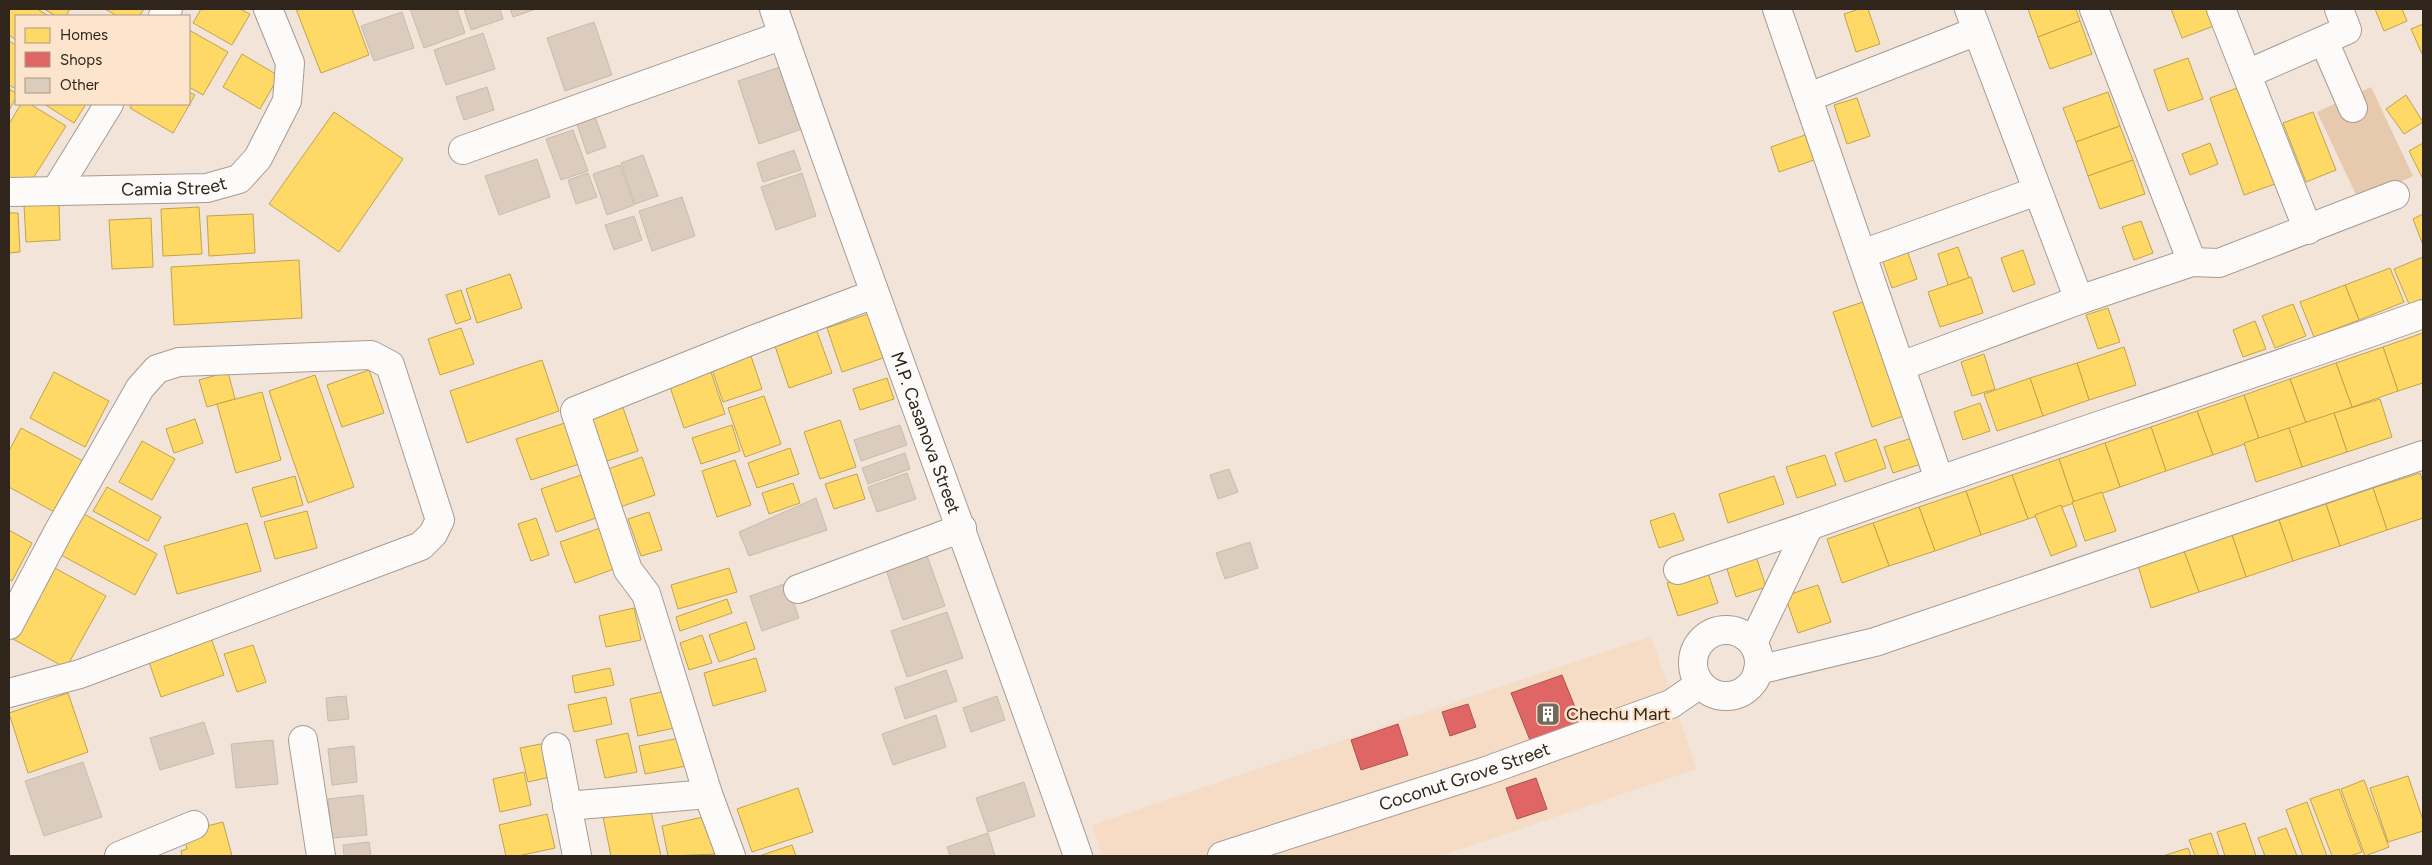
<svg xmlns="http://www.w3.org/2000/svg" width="2432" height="865" font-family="Figtree,sans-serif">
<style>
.built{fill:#f6dcc4}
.green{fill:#e7caad}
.homes{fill:#ffd966;stroke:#c1a34f}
.shops{fill:#e06666;stroke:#ab524f}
.building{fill:#dcccbd;stroke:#c7bbb1}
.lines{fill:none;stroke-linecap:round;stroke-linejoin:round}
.minor-casing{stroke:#a79b91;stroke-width:30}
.minor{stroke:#fdfbf9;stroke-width:28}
.labels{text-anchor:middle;stroke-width:5;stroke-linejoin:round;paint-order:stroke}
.street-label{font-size:18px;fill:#2f251a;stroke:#fce4cd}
.poi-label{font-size:18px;fill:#2f251a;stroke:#fce4cd;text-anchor:start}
</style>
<rect width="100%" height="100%" fill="#f2e4d8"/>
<path class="built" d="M1651 636 1697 769 1440 856H1102L1092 825Z"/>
<path class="green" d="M2371 87 2413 176 2359 201 2317 112Z"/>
<g class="homes">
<path d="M9 9H37L49 16H16V40L9 35Z"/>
<path d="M44 9H70L66 16H56Z"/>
<path d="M105 9H144L139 16H117Z"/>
<path d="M201 9H240L250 14 232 45 193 23Z"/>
<path d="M296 9H352L369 55 321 73Z"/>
<path d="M1859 9H1868L1880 44 1856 52 1844 14Z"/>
<path d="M2028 9H2076L2080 21 2038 37Z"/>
<path d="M2171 9H2217L2222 23 2182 38Z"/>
<path d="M2375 9H2402L2407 21 2384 31Z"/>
<path d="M2080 21 2092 54 2050 69 2038 37Z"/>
<path d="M2423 24V53L2422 54 2411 29Z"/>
<path d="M189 30 228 52 203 95 189 87Z"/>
<path d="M9 41 16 45V89L9 85Z"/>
<path d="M242 54 279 76 260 109 223 87Z"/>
<path d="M2188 58 2203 99 2168 111 2154 70Z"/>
<path d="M2240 87 2275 184 2244 195 2210 98Z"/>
<path d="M9 89 16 93V98L9 110Z"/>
<path d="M189 92 195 95 173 133 130 108 132 104H189Z"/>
<path d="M2108 92 2120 126 2076 142 2063 108Z"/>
<path d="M2406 95 2423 122 2404 134 2386 109Z"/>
<path d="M1857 98 1870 136 1847 144 1834 105Z"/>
<path d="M21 104H30L66 126 27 188 9 177V124Z"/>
<path d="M44 104H86L74 123Z"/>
<path d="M334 112 403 159 339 252 269 204Z"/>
<path d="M2313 112 2336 170 2306 182 2283 123Z"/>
<path d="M2120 126 2133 160 2088 176 2076 142Z"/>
<path d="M1805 135 1814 160 1779 172 1771 147Z"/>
<path d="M2210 143 2218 164 2190 175 2182 154Z"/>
<path d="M2423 143V179L2409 151Z"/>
<path d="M2133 160 2145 194 2100 209 2088 176Z"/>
<path d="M59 203 60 240 26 242 24 205Z"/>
<path d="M199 207 202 254 163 256 161 209Z"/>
<path d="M9 213H18L20 252 9 253Z"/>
<path d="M253 214 255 253 209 256 207 216Z"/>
<path d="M2423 214V245L2413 219Z"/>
<path d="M151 218 153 267 112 269 109 220Z"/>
<path d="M2141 221 2153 253 2134 260 2122 227Z"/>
<path d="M1958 247 1969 278 1948 285 1938 254Z"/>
<path d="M1907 250 1917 279 1892 288 1882 259Z"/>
<path d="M2023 250 2035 284 2013 292 2001 258Z"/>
<path d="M2423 257V299L2409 304 2394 269Z"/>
<path d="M299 260 302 318 174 325 171 267Z"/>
<path d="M2390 268 2404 302 2359 320 2345 285Z"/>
<path d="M510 274 522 308 477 323 466 289Z"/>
<path d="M1971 277 1983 313 1940 327 1928 292Z"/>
<path d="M2345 285 2359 320 2314 337 2300 302Z"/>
<path d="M461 290 471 319 456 324 446 295Z"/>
<path d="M1869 300 1909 414 1872 427 1833 312Z"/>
<path d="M2293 304 2306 336 2275 348 2262 316Z"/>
<path d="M2108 308 2120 342 2098 349 2086 315Z"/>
<path d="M871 313 886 357 842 372 827 328Z"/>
<path d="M2255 321 2266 349 2243 357 2233 330Z"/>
<path d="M461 328 474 364 440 375 428 339Z"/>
<path d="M816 329 832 373 789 388 774 343Z"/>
<path d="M2423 333V383L2398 391 2383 347Z"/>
<path d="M748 347 762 389 723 402 709 360Z"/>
<path d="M2124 347 2136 385 2089 400 2077 363Z"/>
<path d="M2383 347 2398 391 2352 407 2336 363Z"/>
<path d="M1984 354 1995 389 1972 396 1961 362Z"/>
<path d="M542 360 559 411 467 443 450 391Z"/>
<path d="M2077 363 2089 400 2043 416 2030 378Z"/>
<path d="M2336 363 2352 407 2306 423 2290 379Z"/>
<path d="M369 370 384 413 342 427 327 385Z"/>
<path d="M54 372 109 401 85 447 30 418Z"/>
<path d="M228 372 235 399 207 407 199 380Z"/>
<path d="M711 372 725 414 684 428 670 387Z"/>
<path d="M315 375 354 487 308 503 269 391Z"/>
<path d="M887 378 894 399 860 410 853 389Z"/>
<path d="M2030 378 2043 416 1997 431 1984 394Z"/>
<path d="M2290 379 2306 423 2259 439 2244 395Z"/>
<path d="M262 392 281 460 236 473 217 404Z"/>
<path d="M2244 395 2259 439 2213 455 2197 411Z"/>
<path d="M764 396 781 444 745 457 728 408Z"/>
<path d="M620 399 638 451 604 462 586 411Z"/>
<path d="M2380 399 2392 437 2347 452 2334 413Z"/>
<path d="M1980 403 1990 431 1963 440 1954 412Z"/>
<path d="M2197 411 2213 455 2166 471 2151 427Z"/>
<path d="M2334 413 2347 452 2302 467 2289 428Z"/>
<path d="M195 419 203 443 174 453 166 429Z"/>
<path d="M840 420 856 467 820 479 804 432Z"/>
<path d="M568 422 582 463 531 480 516 439Z"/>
<path d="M732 425 740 451 701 464 692 438Z"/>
<path d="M2151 427 2166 471 2120 487 2105 443Z"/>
<path d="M21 428 83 461 56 513 9 487V451Z"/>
<path d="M2289 428 2302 467 2256 482 2244 443Z"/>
<path d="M1912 438 1921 464 1893 473 1884 447Z"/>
<path d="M1876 439 1886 468 1845 482 1835 453Z"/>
<path d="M142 441 175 459 152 500 119 482Z"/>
<path d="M2105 443 2120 487 2074 503 2059 459Z"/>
<path d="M790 448 799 474 757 488 748 463Z"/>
<path d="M1825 455 1836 485 1797 498 1786 467Z"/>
<path d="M642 457 655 495 617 508 605 470Z"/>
<path d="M2059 459 2074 503 2028 519 2012 475Z"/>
<path d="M735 460 751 505 717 517 702 471Z"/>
<path d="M2420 473 2423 483V518L2387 530 2373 488Z"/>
<path d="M857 474 865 499 834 509 825 484Z"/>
<path d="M581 475 596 518 556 532 541 489Z"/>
<path d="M2012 475 2028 519 1981 535 1966 491Z"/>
<path d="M295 476 303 505 261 517 252 488Z"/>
<path d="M1774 476 1784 504 1728 523 1719 494Z"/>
<path d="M793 483 800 503 769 514 762 493Z"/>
<path d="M107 487 161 517 148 541 93 511Z"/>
<path d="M2373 488 2387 530 2340 546 2326 504Z"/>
<path d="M1966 491 1981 535 1935 551 1919 507Z"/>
<path d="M2102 492 2116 531 2085 541 2072 502Z"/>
<path d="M2326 504 2340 546 2293 561 2279 520Z"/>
<path d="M2061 505 2077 546 2051 556 2035 515Z"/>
<path d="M1919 507 1935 551 1889 566 1873 523Z"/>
<path d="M307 511 317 548 275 559 264 522Z"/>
<path d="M649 512 662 550 641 556 628 519Z"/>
<path d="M1674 513 1684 540 1659 548 1650 521Z"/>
<path d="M84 514 157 554 135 595 61 555Z"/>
<path d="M536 518 549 555 531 561 518 524Z"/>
<path d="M2279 520 2293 561 2246 577 2232 535Z"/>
<path d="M247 523 261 571 177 594 164 546Z"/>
<path d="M1873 523 1889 566 1842 583 1827 539Z"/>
<path d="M603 527 617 568 575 583 560 542Z"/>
<path d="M9 530 32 543 12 581 9 579Z"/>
<path d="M2232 535 2246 577 2199 592 2184 551Z"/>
<path d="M2184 551 2199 592 2151 608 2138 566Z"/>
<path d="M1756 556 1766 587 1736 597 1726 566Z"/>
<path d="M53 567 106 596 66 668 13 639Z"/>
<path d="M729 568 737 592 678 609 671 585Z"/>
<path d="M1707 570 1718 603 1678 616 1667 583Z"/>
<path d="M1818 585 1831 622 1798 633 1785 596Z"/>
<path d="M727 599 732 613 680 631 676 617Z"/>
<path d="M634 608 641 640 606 647 599 616Z"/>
<path d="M746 622 755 649 719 662 709 635Z"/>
<path d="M210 635 224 675 161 697 147 656Z"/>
<path d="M702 635 712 663 689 670 680 643Z"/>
<path d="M253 645 266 682 237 692 224 654Z"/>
<path d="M756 658 766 691 713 706 704 673Z"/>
<path d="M610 668 614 685 575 693 572 676Z"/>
<path d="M675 689 683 726 638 736 630 699Z"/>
<path d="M68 693 88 752 28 773 9 713Z"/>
<path d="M606 697 612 724 574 732 568 705Z"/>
<path d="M628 733 637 772 605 778 596 740Z"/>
<path d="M680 738 686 766 645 774 639 746Z"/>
<path d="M551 742 559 775 528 782 520 748Z"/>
<path d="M524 772 531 805 500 812 493 779Z"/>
<path d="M2408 776 2423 820V831L2388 842 2370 788Z"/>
<path d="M2364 780 2389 847 2365 856 2341 789Z"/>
<path d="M798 788 813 832 752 852 737 809Z"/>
<path d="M2339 789 2362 852 2350 856H2332L2310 799Z"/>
<path d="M2307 802 2327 856H2303L2286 810Z"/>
<path d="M650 807 661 856H611L603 817Z"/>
<path d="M547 814 555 848 518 856H506L499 825Z"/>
<path d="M708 816 716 854 668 856 662 826Z"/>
<path d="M223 822 232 856H182L181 851 187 849 183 832Z"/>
<path d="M2245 823 2256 856H2225L2217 832Z"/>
<path d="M2286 828 2297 856H2265L2258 838Z"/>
<path d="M2211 833 2219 856H2195L2189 840Z"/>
<path d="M792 845 796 856H759Z"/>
<path d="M2188 848 2191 856H2163Z"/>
</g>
<g class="shops">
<path d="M1562 675 1586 734 1534 750 1511 693Z"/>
<path d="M1468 704 1476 727 1450 736 1442 712Z"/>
<path d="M1398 724 1408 755 1361 770 1351 740Z"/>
<path d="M1536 778 1547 809 1517 819 1506 788Z"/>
</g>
<g class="building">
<path d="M410 9H457L465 33 424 48Z"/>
<path d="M464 9H500L503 19 471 30Z"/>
<path d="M510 9H536L513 17Z"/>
<path d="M402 12 414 48 374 61 361 26Z"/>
<path d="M594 22 612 75 565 91 547 38Z"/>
<path d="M483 33 495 69 446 85 434 50Z"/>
<path d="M783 66 805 128 759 144 738 81Z"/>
<path d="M487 87 494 110 464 120 456 97Z"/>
<path d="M594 114 606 147 587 154 576 121Z"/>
<path d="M573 130 588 171 561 180 546 139Z"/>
<path d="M794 150 801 170 763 182 757 163Z"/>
<path d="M643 155 658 196 635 204 621 163Z"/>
<path d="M537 159 550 197 499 215 485 176Z"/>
<path d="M620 165 634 205 607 215 593 174Z"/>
<path d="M588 173 597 197 576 204 568 180Z"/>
<path d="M802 173 816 216 776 230 761 187Z"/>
<path d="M682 197 695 236 652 251 639 211Z"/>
<path d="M634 216 642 240 614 250 605 225Z"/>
<path d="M900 425 907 445 861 461 854 440Z"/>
<path d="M905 453 910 469 868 484 862 468Z"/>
<path d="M1229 469 1238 492 1218 499 1210 475Z"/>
<path d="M907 473 916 499 877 512 868 487Z"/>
<path d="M816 498 827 530 749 556 739 532Z"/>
<path d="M1250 542 1258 568 1225 579 1216 553Z"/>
<path d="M925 550 945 606 903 620 884 564Z"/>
<path d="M787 583 799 618 762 631 750 596Z"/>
<path d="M947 612 963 658 907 677 891 631Z"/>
<path d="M946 670 957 701 905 719 895 688Z"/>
<path d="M346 696 349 719 328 721 326 698Z"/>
<path d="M997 696 1005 720 971 732 963 708Z"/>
<path d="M936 715 946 747 893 765 882 734Z"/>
<path d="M204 722 214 754 160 770 150 738Z"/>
<path d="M273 740 278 784 236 788 231 744Z"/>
<path d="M354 746 357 782 332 785 328 749Z"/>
<path d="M83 762 102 817 44 836 25 781Z"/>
<path d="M1024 782 1035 816 988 832 976 798Z"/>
<path d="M363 795 367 835 332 838 328 799Z"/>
<path d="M988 833 995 856H950L947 847Z"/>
<path d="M369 842 371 856H344L343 845Z"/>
</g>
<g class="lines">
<g class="minor-casing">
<g id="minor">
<path id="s1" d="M774 9C872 293 979 573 1078 856"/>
<path d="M1777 9 1939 479"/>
<path d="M1969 9 2079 300"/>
<path d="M2094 9 2192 262"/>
<path d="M2221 9 2308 230"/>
<path d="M163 16 168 9"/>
<path d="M2324 41 2353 108"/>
<path d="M2247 74 2347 30 2339 9"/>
<path d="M1809 97 1977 31"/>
<path d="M463 150 783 35"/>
<path d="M56 190 109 104"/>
<path id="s2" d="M9 192 207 188 239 179 258 158 287 101 290 63 268 9"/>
<path d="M1862 254 2037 191"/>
<path d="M1901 366 2079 300 2192 262 2219 263 2395 195"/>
<path d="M1678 570 1809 526"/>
<path d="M798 589 962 528"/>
<path d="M9 625 58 532 140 388 157 369 179 362 371 355 390 365 440 520 433 534 421 546 80 674 9 693"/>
<circle cx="1726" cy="663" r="33"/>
<path d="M1753 643 1809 526C2012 453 2219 387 2423 314"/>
<path d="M1758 670 1875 642 2423 455"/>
<path d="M303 740 321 856"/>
<path d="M556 747 577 856"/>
<path d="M567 806 708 794"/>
<path d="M119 856 194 825"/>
<path d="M731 856 708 794 646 594 628 570 575 411 755 339 874 294"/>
<path id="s3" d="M1222 856 1486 771 1671 704 1700 684"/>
</g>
</g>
<use href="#minor" class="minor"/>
</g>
<defs>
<g id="building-square" transform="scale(1.25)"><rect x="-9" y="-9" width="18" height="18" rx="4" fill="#73685c" stroke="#fce4cd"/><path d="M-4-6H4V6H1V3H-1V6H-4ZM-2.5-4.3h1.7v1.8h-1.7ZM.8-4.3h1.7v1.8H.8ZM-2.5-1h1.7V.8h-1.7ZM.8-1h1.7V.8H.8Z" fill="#fff"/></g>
</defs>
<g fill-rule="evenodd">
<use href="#building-square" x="1548" y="714"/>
</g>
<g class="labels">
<g class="street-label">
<text dy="6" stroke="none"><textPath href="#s2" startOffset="165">Camia Street</textPath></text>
<text dy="6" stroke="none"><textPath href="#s1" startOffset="450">M.P. Casanova Street</textPath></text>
<text dy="6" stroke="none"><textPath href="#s3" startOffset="255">Coconut Grove Street</textPath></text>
</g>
<g class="poi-label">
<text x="1566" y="720">Chechu Mart</text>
</g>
</g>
<rect width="2432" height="865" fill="none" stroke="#2f251a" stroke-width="20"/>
<rect x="15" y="15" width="175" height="90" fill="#fce4cd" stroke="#aa9885"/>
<rect x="25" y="28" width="25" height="15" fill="#ffd966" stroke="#aa9885"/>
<text x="60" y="40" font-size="15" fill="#2f251a">Homes</text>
<rect x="25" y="52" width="25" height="15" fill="#e06666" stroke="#aa9885"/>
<text x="60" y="65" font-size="15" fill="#2f251a">Shops</text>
<rect x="25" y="78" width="25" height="15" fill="#dcccbd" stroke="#aa9885"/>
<text x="60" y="90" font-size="15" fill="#2f251a">Other</text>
</svg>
